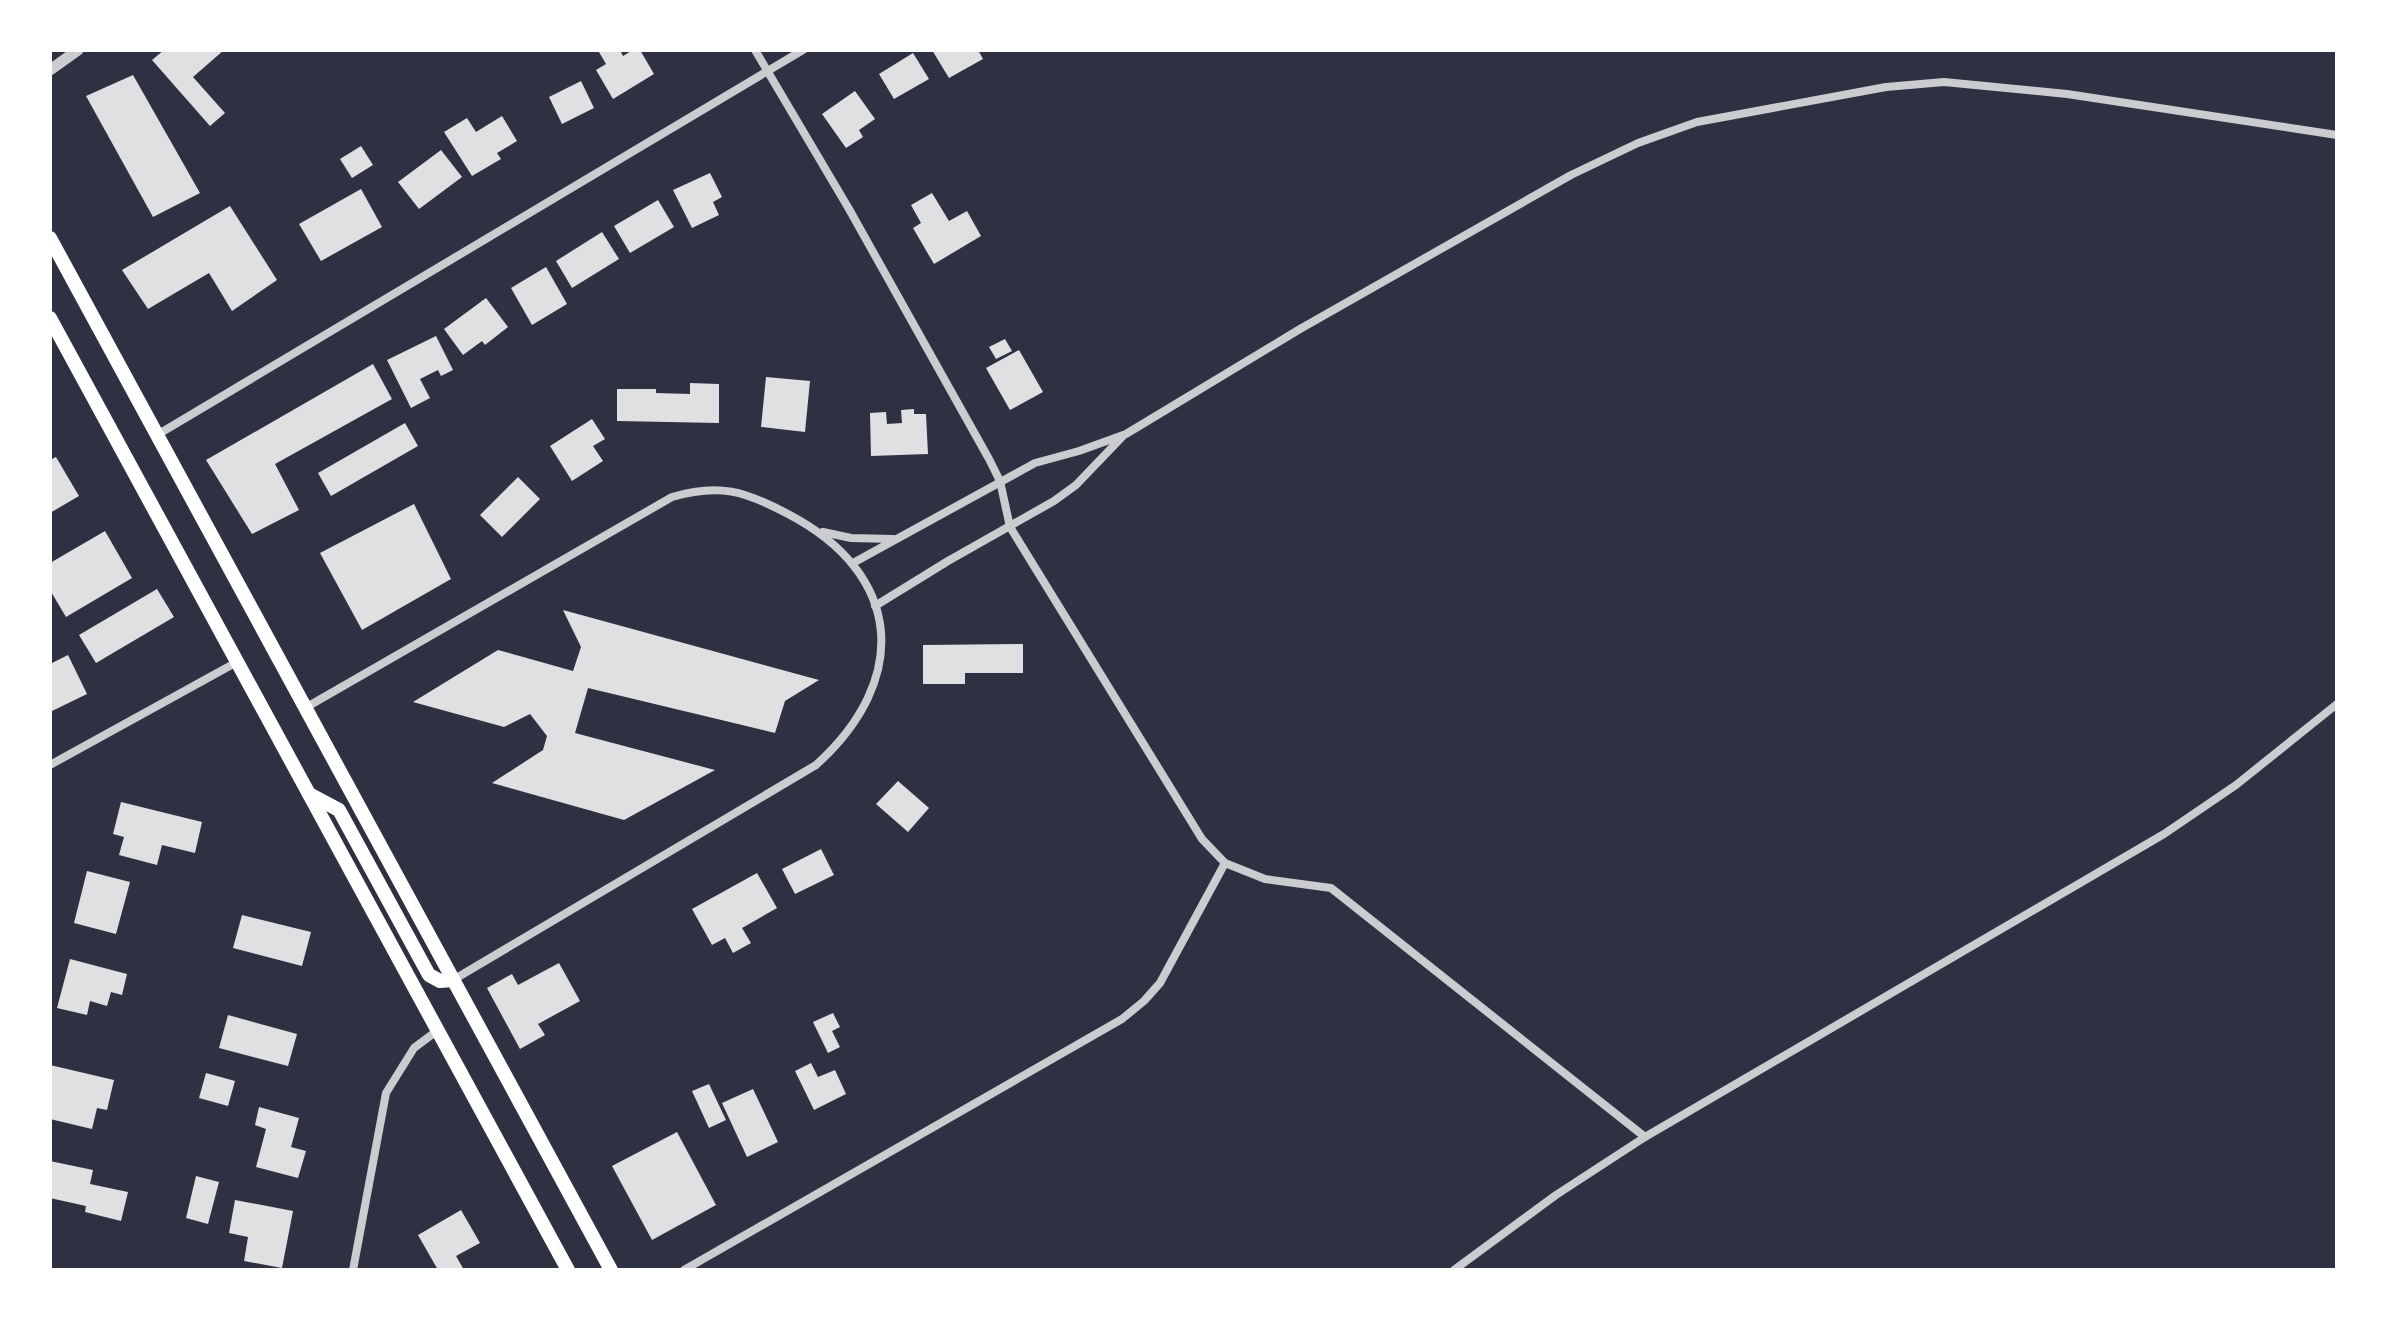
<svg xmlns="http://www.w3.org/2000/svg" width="2387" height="1320" font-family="'Space Grotesk',sans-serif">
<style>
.building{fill:#e0e0e3}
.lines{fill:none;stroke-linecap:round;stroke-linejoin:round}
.minor{stroke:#caccd0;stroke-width:8}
.tertiary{stroke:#caccd0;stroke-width:11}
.primary{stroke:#fff;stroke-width:14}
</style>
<rect width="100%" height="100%" fill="#2d3142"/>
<g class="building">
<path d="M164 50H224L193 77 225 113 210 126 152 60Z"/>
<path d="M603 50H620L623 56 633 50H640L654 74 613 99 596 70 606 64 599 52Z"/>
<path d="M932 50H978L983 59 949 78Z"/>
<path d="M913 53 929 79 894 99 879 74Z"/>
<path d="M133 75 200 193 153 217 86 96Z"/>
<path d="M581 81 594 108 562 124 549 97Z"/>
<path d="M855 91 875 119 859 130 863 137 846 148 822 114Z"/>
<path d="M502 116 517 141 497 153 501 159 472 176 444 132 467 118 476 132Z"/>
<path d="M361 146 373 165 352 178 340 159Z"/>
<path d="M441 150 462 177 419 209 398 182Z"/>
<path d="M710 173 722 197 713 202 719 215 692 228 673 190Z"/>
<path d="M361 189 382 227 321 261 299 224Z"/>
<path d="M932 193 949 221 967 211 981 236 934 264 913 228 921 223 911 205Z"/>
<path d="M658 200 674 227 630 253 614 226Z"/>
<path d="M230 206 277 280 232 311 209 273 148 309 122 270Z"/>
<path d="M602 232 619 259 572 288 556 261Z"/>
<path d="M546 267 567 304 532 325 511 288Z"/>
<path d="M486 298 508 327 485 345 482 341 463 355 444 329Z"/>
<path d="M436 336 453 370 441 376 438 370 420 379 430 398 411 408 387 360Z"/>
<path d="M1005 339 1012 351 996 359 989 347Z"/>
<path d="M1019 350 1043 392 1010 410 986 368Z"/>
<path d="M373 364 392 399 275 464 299 510 252 534 206 460Z"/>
<path d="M766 377 810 381 805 432 761 427Z"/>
<path d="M690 383 719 384V423L617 421V389H656V393L690 394Z"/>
<path d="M914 409V414H926L928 454 871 456 870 413 886 412 887 424 902 423 901 410Z"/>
<path d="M592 419 605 439 593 446 603 461 572 481 550 446Z"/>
<path d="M405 423 418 446 331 496 318 473Z"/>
<path d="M56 457 79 496 50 513V460Z"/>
<path d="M518 477 540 499 502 537 480 515Z"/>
<path d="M414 504 451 579 362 630 320 553Z"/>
<path d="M105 531 132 578 66 617 50 590V563Z"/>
<path d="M157 589 174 617 96 663 79 635Z"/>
<path d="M563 610 819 680 785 701 775 733 588 688 575 733 715 770 624 820 492 783 543 750 547 736 530 714 504 727 413 702 498 650 573 671 581 647Z"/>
<path d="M1023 644V673H965V684H923V645Z"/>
<path d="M68 655 87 694 50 712V664Z"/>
<path d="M898 781 929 808 908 832 876 804Z"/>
<path d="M121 802 202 822 195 853 162 845 157 865 119 855 124 837 113 834Z"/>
<path d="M821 849 834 875 795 894 782 869Z"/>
<path d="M87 871 130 882 116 934 74 923Z"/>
<path d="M757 873 777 908 742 928 751 943 733 953 725 938 712 945 692 909Z"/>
<path d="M242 915 311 932 302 966 233 948Z"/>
<path d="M70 959 127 974 122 995 111 992 107 1006 90 1001 87 1015 57 1008Z"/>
<path d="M559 963 580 1001 538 1024 545 1035 520 1049 487 988 512 974 518 985Z"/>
<path d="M833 1013 840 1027 832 1031 840 1047 828 1053 813 1022Z"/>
<path d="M228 1015 297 1034 288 1066 219 1048Z"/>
<path d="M811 1063 818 1077 835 1070 846 1094 814 1110 795 1071Z"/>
<path d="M50 1065 114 1080 107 1110 97 1108 92 1129 50 1119Z"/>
<path d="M206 1073 235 1081 228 1106 199 1098Z"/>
<path d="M709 1084 726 1120 709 1128 692 1091Z"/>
<path d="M753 1089 778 1142 747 1157 722 1103Z"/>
<path d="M259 1107 299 1118 291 1147 306 1151 298 1178 256 1167 266 1129 255 1125Z"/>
<path d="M677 1132 716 1205 652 1240 612 1166Z"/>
<path d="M50 1161 93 1170 90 1184 128 1192 121 1221 85 1212 86 1206 50 1198Z"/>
<path d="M196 1176 219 1182 208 1224 186 1218Z"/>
<path d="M235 1200 293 1211 282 1268 244 1261 248 1237 229 1233Z"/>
<path d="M461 1210 480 1243 456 1256 464 1270H438L418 1235Z"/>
</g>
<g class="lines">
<g class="minor">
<path d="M755 50 849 209 989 459 1000 481 1010 527 1202 839 1225 863 1265 879 1331 888 1645 1137"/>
<path d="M157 435 803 50"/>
<path d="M823 532 851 538 893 539"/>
<path d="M853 563 1035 463 1079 451 1126 434 1300 329 1571 175 1638 143 1697 122 1886 87 1944 82 2067 94 2337 135"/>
<path d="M875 606 948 561 1054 501 1076 485 1122 437"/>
<path d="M305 708 672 497C719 483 745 491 788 514 903 574 911 679 816 765L453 980"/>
<path d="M50 765 237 662"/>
<path d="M353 1270 386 1093 414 1048 438 1030"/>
<path d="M684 1270 1122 1019 1144 1001 1160 983 1225 863"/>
<path d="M1454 1270 1556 1195 1645 1137 2164 834 2236 785 2337 704"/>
</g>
<path class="tertiary" d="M50 70 78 50"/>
<g class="primary">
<path d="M50 238 611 1270"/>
<path d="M50 318 568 1270"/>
<path d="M309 794 339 810 429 975 440 981 453 980"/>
</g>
</g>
<rect width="2387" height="1320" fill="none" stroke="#ffffff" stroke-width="104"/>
</svg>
